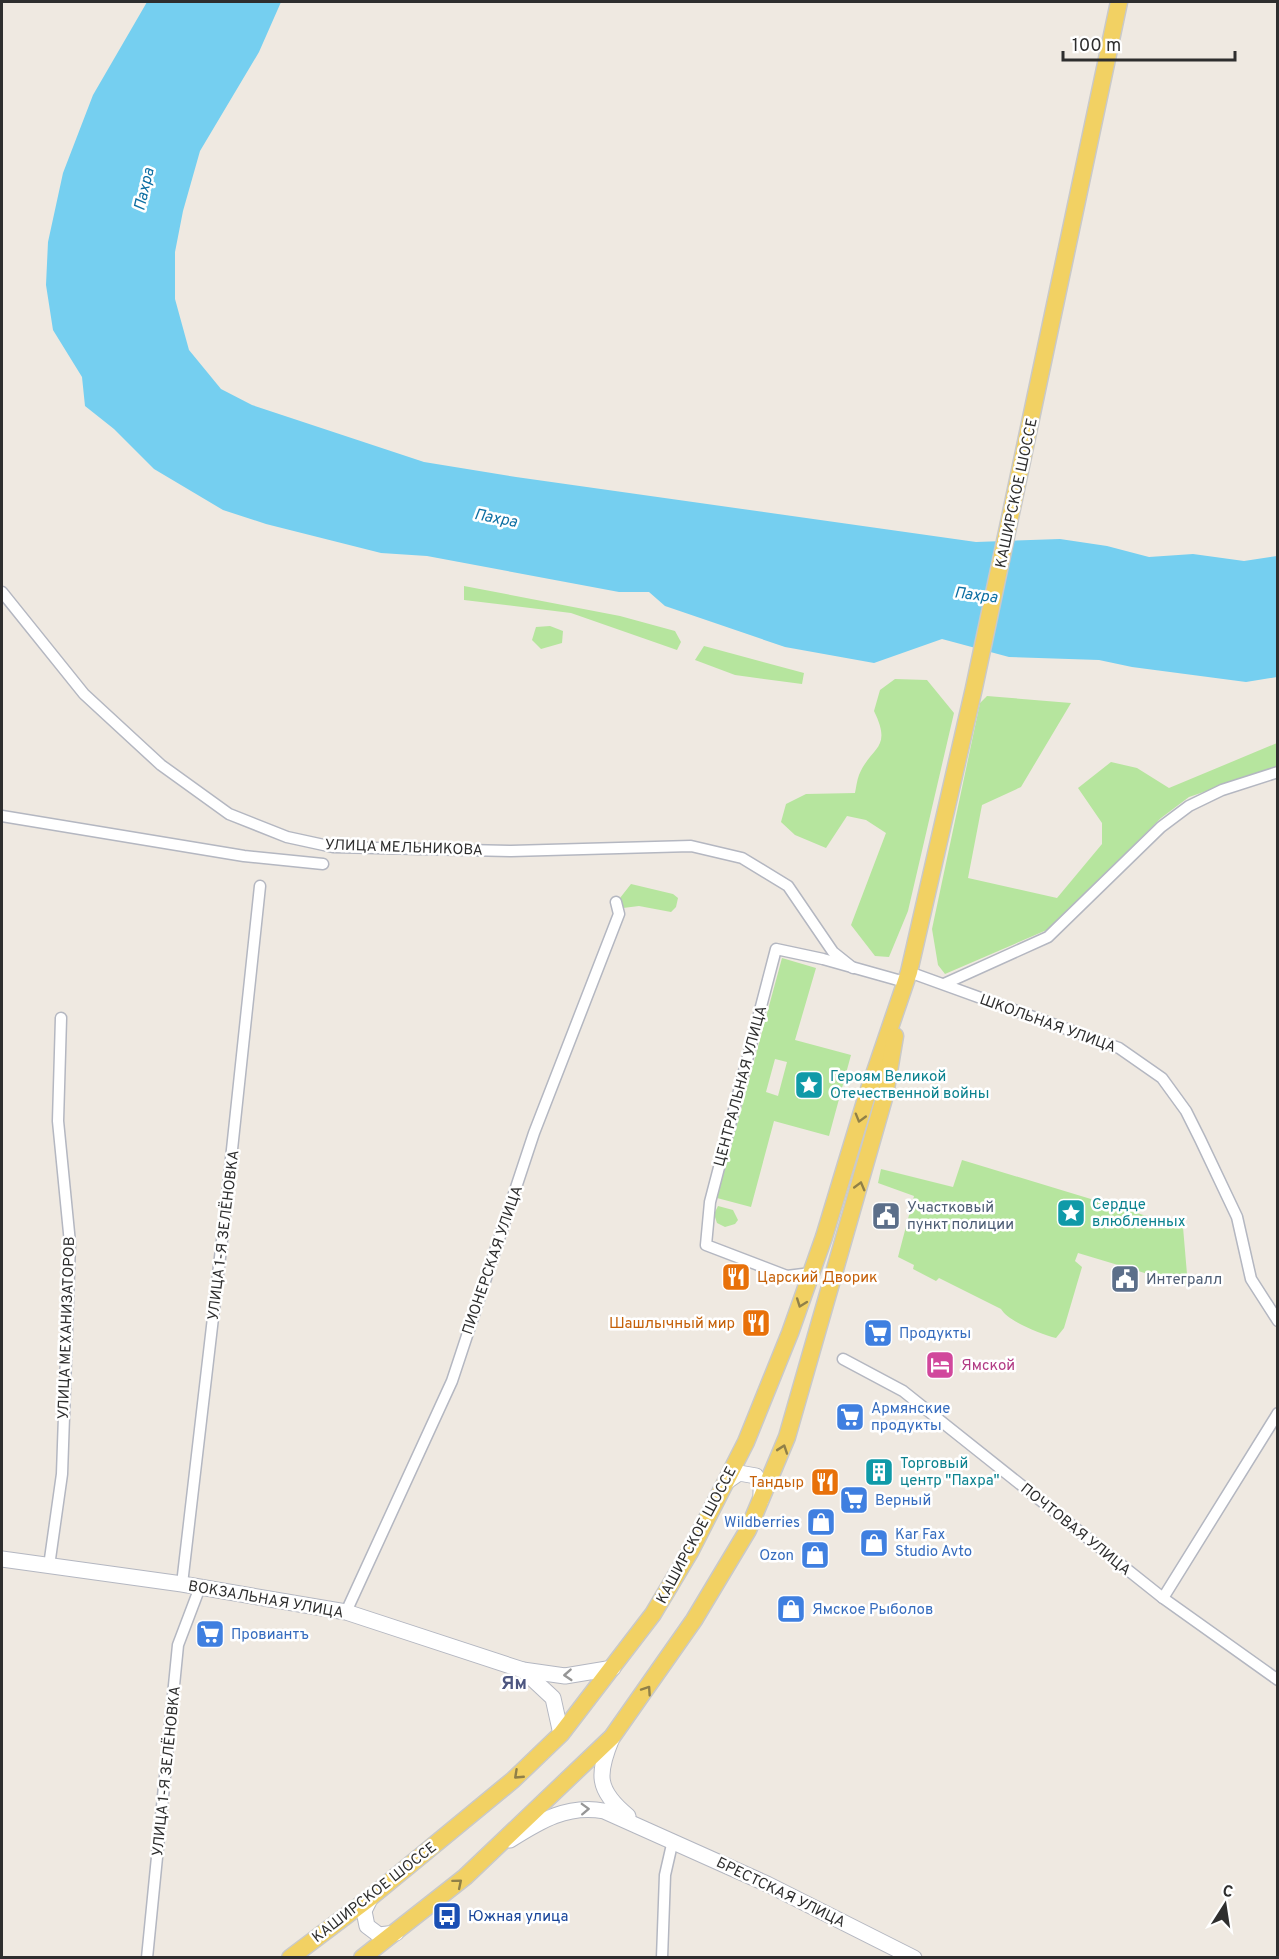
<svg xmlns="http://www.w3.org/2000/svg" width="1279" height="1959" font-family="Overpass,sans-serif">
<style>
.green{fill:#b6e59e;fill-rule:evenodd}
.water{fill:#75cff0}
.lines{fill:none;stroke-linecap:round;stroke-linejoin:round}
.street-casing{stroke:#b4b7c1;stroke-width:13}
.secondary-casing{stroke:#b4b7c1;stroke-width:17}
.primary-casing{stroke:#c9c9c9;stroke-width:19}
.street{stroke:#fff;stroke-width:10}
.secondary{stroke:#fff;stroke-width:15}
.primary{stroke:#f2d163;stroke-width:16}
.oneway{stroke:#908048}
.oneway2{stroke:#969696}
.labels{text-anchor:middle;stroke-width:5;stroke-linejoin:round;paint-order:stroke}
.street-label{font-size:15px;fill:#2e2e2e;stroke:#fff}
.culture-label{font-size:15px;fill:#0d838f;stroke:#fff;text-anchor:start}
.service-label{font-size:15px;fill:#4e5e75;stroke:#fff;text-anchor:start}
.food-label{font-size:15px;fill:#c56008;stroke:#fff;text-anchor:end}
.shop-label{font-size:15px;fill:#366cbe;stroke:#fff;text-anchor:start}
.hotel-label{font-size:15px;fill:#b23c85;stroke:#fff;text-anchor:start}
.transit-label{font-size:15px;fill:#164399;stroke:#fff;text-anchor:start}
.water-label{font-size:16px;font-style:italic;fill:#0d6fa3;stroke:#fff}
.quarter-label{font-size:18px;font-weight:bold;fill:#4d5680;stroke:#fff}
</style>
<rect width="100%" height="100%" fill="#efe9e1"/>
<g class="green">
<path d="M464 586 620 616 675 631 681 642 677 650 571 613 464 600Z"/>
<path d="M550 626 563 631 562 643 541 649 532 640 536 627Z"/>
<path d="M704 646 804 673 802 684 735 675 695 660Z"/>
<path d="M895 679 927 680 954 713 908 911 889 957 875 956 851 925 886 833 866 820 847 816 826 848 795 835 781 822 786 804 806 794 855 793C856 788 857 780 859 775 871 746 893 750 874 711L880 690Z"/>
<path d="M987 696 1071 703 1021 787 982 805 968 878 1057 898 1102 844V823L1078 788 1111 762 1137 768 1169 788 1277 743V767L1189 797 1161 818 1049 929 945 974 938 965 932 929 980 703Z"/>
<path d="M631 884 673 894 678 898 676 907 671 912 639 906 623 908 620 898Z"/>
<path d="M782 958 816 968 795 1040 851 1055 829 1136 774 1121 751 1207 717 1198ZM775 1059 787 1062 778 1096 766 1092Z"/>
<path d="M962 1160 1183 1227 1188 1286 1078 1253 1075 1261 1082 1267 1064 1328 1056 1338C1041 1334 1009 1322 1001 1309L939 1278 936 1281 913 1269 914 1265 898 1257 914 1196 878 1183 881 1169 953 1187Z"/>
<path d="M718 1206 733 1210 738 1220 735 1224 725 1227 717 1223 714 1214Z"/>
</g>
<path class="water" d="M147 2H281L259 52 200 151 183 211 175 252V299L189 350 221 389 252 405 424 462 516 477 976 542 1060 539 1107 546 1149 557 1193 554 1244 561 1277 556V677L1246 682 1132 667 1099 660 1009 657 942 639 874 663 785 647 665 606 649 592H619L427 556 381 553 266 524 223 510 154 469 114 429 85 406 82 377 53 330 46 285 48 242 63 173 93 95Z"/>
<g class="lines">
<g class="street-casing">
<g id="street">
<path d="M2 592 84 694 161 765 229 814 287 837 333 847 511 851 691 846 742 858 788 886 833 952 853 968"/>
<path d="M2 816 244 856 323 864"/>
<path d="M909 972 1119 1048 1162 1078 1186 1111 1200 1139 1237 1217 1251 1279 1278 1321"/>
<path d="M944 984 1048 937 1161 827 1189 806 1222 790 1278 772"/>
<path d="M811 1273 787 1276 706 1245 710 1202 776 949 823 959 905 982"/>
<path d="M843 1359 903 1391 1163 1598 1278 1680"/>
<path d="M49 1566 62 1474 70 1243 58 1121 61 1018"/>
<path d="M182 1584 226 1206 260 886"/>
<path d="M1163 1598 1278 1413"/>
<path d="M346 1612 452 1381 534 1133 619 914 616 902"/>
<path d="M147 1958 178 1645 200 1587"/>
<path d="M662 1958 665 1875 673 1840"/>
</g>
</g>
<g class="secondary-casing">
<g id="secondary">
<path d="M726 1482 739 1473 756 1476 761 1486V1500"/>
<path d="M2 1559 182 1584 346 1612 523 1670 565 1676 613 1668"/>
<path d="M523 1670 553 1698 561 1734"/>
<path d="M612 1738C597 1774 596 1790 628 1816"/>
<path d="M510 1840C540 1821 568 1804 604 1811L767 1884 914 1958"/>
<path d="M371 1897 364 1911 367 1926 379 1935 396 1933"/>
</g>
</g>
<g class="primary-casing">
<g id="primary">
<path d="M290 1958 371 1897 513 1780 561 1734 653 1614 690 1552 746 1442 790 1333 824 1237 867 1095 909 972 974 688 1119 2"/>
<path d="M362 1958 465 1877 612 1737 694 1620 748 1530 787 1437 885 1095 895 1036"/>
</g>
</g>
<use href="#street" class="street"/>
<use href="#secondary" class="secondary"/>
<use href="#primary" class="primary"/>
</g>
<defs><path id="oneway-chevron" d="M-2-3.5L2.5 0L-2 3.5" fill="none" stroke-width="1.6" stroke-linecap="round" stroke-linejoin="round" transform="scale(1.5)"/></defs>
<g class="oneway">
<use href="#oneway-chevron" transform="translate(860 1118) rotate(106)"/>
<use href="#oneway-chevron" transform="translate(860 1186) rotate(-75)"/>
<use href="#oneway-chevron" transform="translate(801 1303) rotate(110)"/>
<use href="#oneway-chevron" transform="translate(783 1449) rotate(-71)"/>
<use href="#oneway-chevron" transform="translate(647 1690) rotate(-56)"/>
<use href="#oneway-chevron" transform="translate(518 1775) rotate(137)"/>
<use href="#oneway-chevron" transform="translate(458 1883) rotate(-40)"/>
</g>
<g class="oneway2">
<use href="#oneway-chevron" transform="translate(568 1675) rotate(176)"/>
<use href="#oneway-chevron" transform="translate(585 1809) rotate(-2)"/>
</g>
<defs>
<g id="sight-square" transform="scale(1.5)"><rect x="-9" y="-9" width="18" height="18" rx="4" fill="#0f9aa8" stroke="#fff"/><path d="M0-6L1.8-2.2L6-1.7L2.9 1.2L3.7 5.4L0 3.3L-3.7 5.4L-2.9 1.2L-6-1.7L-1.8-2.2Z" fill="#fff"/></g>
<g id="civic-square" transform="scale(1.5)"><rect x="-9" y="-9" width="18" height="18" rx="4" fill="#5c6f8a" stroke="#fff"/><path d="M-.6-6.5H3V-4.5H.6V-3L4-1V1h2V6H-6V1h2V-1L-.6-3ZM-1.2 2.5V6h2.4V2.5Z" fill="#fff"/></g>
<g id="restaurant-square" transform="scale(1.5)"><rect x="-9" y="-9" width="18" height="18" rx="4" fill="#e8710a" stroke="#fff"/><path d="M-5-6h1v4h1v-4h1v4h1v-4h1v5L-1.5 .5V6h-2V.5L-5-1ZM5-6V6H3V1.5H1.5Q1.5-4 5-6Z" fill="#fff"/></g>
<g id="supermarket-square" transform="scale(1.5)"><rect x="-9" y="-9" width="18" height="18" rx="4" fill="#3f7fe0" stroke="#fff"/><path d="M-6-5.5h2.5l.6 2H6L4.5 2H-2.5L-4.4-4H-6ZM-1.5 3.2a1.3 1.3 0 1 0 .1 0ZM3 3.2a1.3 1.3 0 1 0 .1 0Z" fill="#fff"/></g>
<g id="hotel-square" transform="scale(1.5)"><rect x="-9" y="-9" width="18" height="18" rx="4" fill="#d1479c" stroke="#fff"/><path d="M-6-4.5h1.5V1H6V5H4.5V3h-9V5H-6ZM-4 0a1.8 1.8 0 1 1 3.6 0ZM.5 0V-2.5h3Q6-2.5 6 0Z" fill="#fff"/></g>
<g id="building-square" transform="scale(1.5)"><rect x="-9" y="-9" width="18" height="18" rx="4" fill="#0f9aa8" stroke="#fff"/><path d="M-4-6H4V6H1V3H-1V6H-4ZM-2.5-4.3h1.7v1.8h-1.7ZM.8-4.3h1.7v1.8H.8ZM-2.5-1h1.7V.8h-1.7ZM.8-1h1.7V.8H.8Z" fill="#fff"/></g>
<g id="shop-square" transform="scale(1.5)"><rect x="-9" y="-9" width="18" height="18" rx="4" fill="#3f7fe0" stroke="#fff"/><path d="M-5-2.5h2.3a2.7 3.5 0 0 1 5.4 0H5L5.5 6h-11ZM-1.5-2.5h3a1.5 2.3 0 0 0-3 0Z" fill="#fff"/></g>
<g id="bus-square" transform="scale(1.5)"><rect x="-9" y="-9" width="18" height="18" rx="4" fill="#1a4fb4" stroke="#fff"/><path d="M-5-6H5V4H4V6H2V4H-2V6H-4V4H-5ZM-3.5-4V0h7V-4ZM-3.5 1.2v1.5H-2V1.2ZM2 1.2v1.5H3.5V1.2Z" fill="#fff"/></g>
</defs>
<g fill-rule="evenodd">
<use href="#sight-square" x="809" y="1085"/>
<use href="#sight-square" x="1071" y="1213"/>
<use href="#civic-square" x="886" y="1216"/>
<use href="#restaurant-square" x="736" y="1277"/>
<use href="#civic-square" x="1125" y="1279"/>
<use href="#restaurant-square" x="756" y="1323"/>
<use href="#supermarket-square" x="878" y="1333"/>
<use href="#hotel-square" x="940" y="1365"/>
<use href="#supermarket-square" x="850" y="1417"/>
<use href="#building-square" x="879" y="1472"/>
<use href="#restaurant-square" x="825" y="1482"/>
<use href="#supermarket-square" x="854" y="1500"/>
<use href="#shop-square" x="821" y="1522"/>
<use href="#shop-square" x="874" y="1543"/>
<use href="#shop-square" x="815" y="1555"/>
<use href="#shop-square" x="791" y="1609"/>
<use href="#supermarket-square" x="210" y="1634"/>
<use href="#bus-square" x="447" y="1916"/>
</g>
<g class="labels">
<g class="street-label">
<text transform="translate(1016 493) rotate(-78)" y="5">КАШИРСКОЕ ШОССЕ</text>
<text transform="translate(404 847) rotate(2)" y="5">УЛИЦА МЕЛЬНИКОВА</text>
<text transform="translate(1048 1023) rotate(20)" y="5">ШКОЛЬНАЯ УЛИЦА</text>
<text transform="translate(740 1086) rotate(-75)" y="5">ЦЕНТРАЛЬНАЯ УЛИЦА</text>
<text transform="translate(223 1235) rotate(-83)" y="5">УЛИЦА 1-Я ЗЕЛЁНОВКА</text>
<text transform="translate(492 1260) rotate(-71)" y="5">ПИОНЕРСКАЯ УЛИЦА</text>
<text transform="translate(66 1328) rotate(-88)" y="5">УЛИЦА МЕХАНИЗАТОРОВ</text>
<text transform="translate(1076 1529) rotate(39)" y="5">ПОЧТОВАЯ УЛИЦА</text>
<text transform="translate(696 1535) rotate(-62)" y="5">КАШИРСКОЕ ШОССЕ</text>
<text transform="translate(266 1599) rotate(10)" y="5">ВОКЗАЛЬНАЯ УЛИЦА</text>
<text transform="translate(166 1771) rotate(-84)" y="5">УЛИЦА 1-Я ЗЕЛЁНОВКА</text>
<text transform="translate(374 1892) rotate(-38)" y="5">КАШИРСКОЕ ШОССЕ</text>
<text transform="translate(781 1892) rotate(26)" y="5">БРЕСТСКАЯ УЛИЦА</text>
</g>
<g class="culture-label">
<text x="830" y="1081">Героям Великой<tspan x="830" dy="17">Отечественной войны</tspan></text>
<text x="1092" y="1209">Сердце<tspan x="1092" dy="17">влюбленных</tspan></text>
<text x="900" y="1468">Торговый<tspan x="900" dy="17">центр "Пахра"</tspan></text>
</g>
<g class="service-label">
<text x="907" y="1212">Участковый<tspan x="907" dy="17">пункт полиции</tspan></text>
<text x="1146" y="1284">Интегралл</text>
</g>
<g class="food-label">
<text x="757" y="1282" text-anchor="start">Царский Дворик</text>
<text x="735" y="1328">Шашлычный мир</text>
<text x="804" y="1487">Тандыр</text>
</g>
<g class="shop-label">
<text x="899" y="1338">Продукты</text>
<text x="871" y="1413">Армянские<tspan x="871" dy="17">продукты</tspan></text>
<text x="875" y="1505">Верный</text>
<text x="800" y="1527" text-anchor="end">Wildberries</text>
<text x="895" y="1539">Kar Fax<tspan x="895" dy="17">Studio Avto</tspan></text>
<text x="794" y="1560" text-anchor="end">Ozon</text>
<text x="812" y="1614">Ямское Рыболов</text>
<text x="231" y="1639">Провиантъ</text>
</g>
<g class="hotel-label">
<text x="961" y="1370">Ямской</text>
</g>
<g class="transit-label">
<text x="468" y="1921">Южная улица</text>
</g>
<g class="water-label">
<text transform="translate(143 189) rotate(-77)" y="6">Пахра</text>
<text transform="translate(496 517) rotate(11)" y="6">Пахра</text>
<text transform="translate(976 594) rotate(7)" y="6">Пахра</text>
</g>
<g class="quarter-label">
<text x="514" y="1689">Ям</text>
</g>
</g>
<rect width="1279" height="1959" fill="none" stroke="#2e2e2e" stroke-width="6"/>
<g transform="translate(1225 1905) rotate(12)" stroke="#ffffff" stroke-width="4.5" paint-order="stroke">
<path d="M0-4.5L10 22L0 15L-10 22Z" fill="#2e2e2e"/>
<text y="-9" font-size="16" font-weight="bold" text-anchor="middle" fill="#2e2e2e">С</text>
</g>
<path d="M1063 51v9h172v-9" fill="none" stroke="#2e2e2e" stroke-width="3"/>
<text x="1072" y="51" font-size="18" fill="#2e2e2e" stroke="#ffffff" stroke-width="4.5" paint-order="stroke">100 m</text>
</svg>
